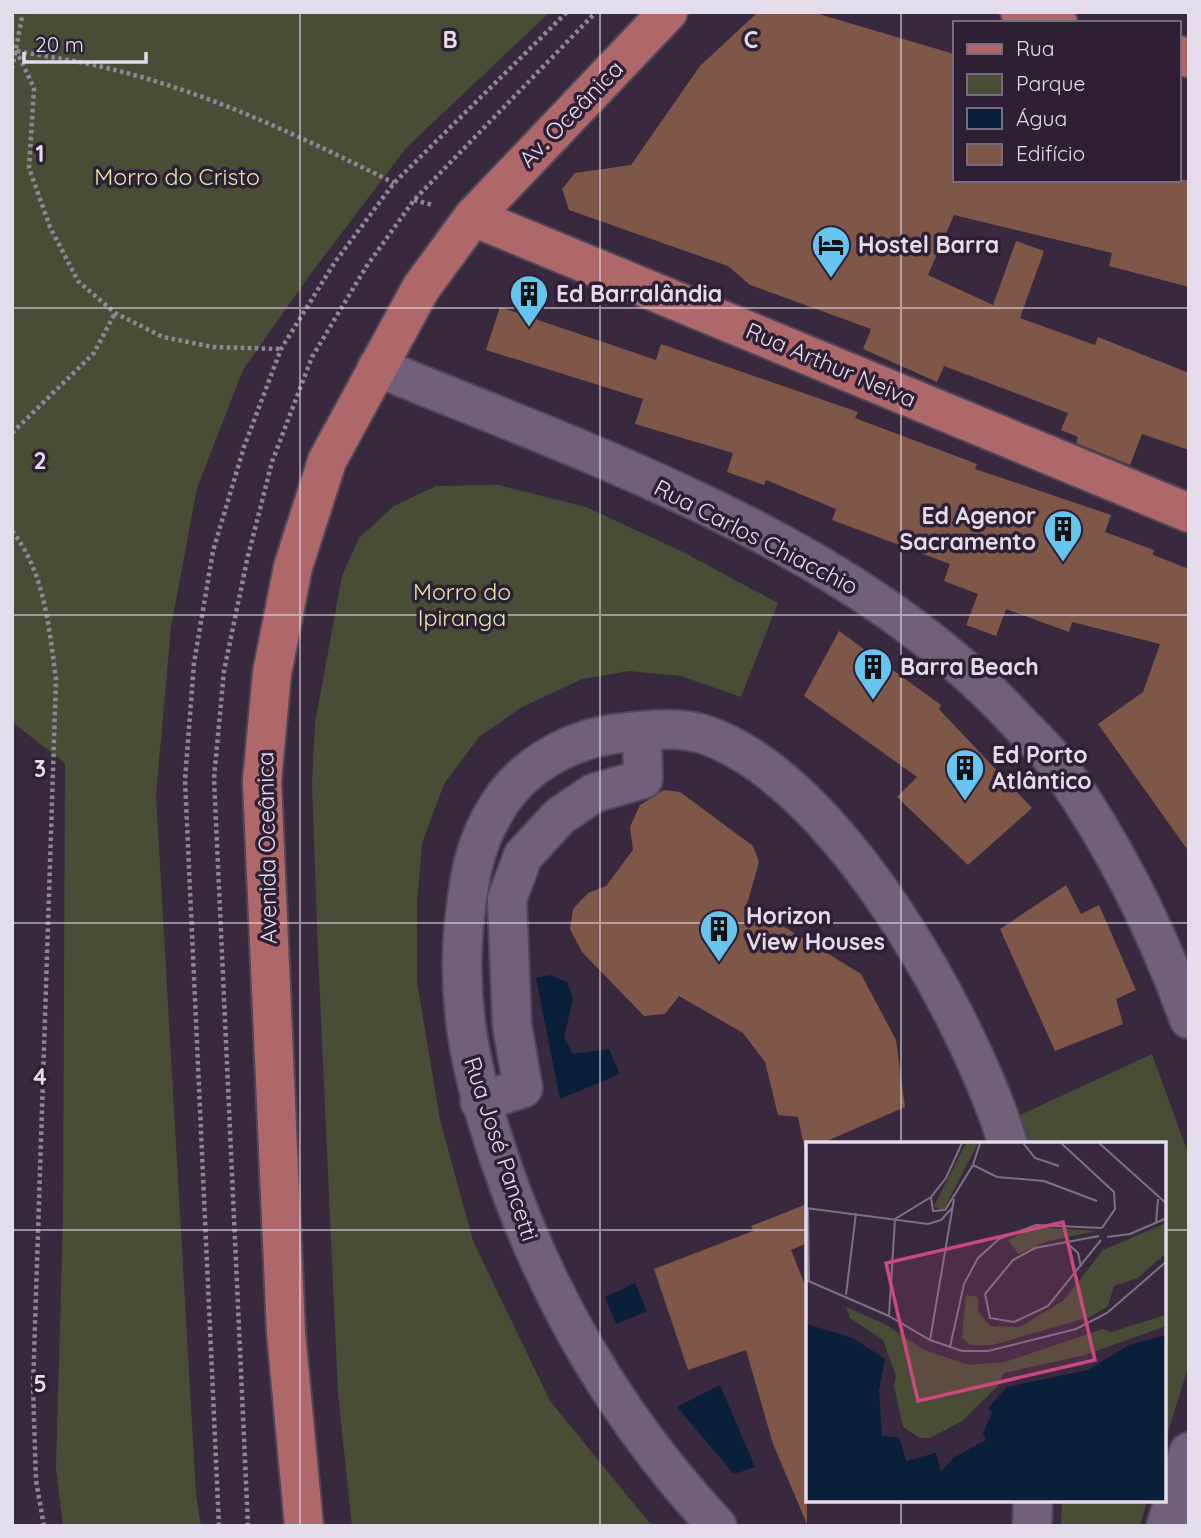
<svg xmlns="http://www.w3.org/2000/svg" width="1201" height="1538" font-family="Quicksand,sans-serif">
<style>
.green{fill:#4a4d35}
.water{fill:#091f3a}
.building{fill:#7f5748}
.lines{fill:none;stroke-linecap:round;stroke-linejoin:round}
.minor-casing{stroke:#524659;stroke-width:42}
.major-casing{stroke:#524659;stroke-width:42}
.path{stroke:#918698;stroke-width:4.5;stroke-dasharray:3.5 3.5;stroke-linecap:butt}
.minor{stroke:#71607a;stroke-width:38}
.major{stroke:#af686a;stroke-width:38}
.grid{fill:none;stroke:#e5dceb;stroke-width:2;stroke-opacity:0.55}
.labels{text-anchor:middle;stroke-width:7;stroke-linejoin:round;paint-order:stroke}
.street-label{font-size:23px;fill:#e5dceb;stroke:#2e1f35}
.park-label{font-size:23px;fill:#e1eba7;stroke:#2e1f35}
.poi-label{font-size:23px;font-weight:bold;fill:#e5dceb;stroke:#2e1f35;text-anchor:start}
.inset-road{fill:none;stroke:#7d7184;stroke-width:2}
.view{fill:#cb497f;fill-opacity:0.15;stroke:#cb497f;stroke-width:3.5}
.inset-edge{fill:none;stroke:#e5dceb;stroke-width:3.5}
.grid-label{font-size:23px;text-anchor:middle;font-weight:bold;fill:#e5dceb;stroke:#2e1f35;stroke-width:7;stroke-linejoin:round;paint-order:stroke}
</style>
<rect width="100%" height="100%" fill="#38293f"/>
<g class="green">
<path d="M12 12H550L406 148 309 276 243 370 197 488 171 627 156 795 196 1494 201 1526H63L56 1469 63 1219 65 763 12 722Z"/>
<path d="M498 485 586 507 683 552 778 603 741 697 681 676 629 671 582 679 522 707 479 737 444 784 422 843 417 903V982L440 1120 473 1241 550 1401 652 1526H352L351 1517 338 1393 318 953 312 783 315 723 342 576 359 538 394 506 436 486Z"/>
<path d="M1152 1054 1189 1156V1364L1164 1445V1144H1028L1020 1115Z"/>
<path d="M1062 1501H1147L1140 1526H1061Z"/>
</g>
<g class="water">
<path d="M550 975 567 982 573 998 564 1038 573 1054 609 1049 620 1074 560 1099 536 978Z"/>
<path d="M635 1283 647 1311 616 1324 605 1297Z"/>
<path d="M720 1385 755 1467 734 1474 677 1407Z"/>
</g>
<g class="building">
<path d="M758 12H812L954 54V180H1189V287L1109 266 1112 253 954 215 928 275 993 305 1016 241 1044 251 1020 318 1095 345 1098 337 1189 373V450L1142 434 1130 465 1076 443 1078 437 1061 430 1068 413 944 366 937 382 863 349 871 329 750 285 728 266 569 210 562 189 575 173 631 165 700 66Z"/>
<path d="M500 307 656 360 661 344 858 412 855 418 977 464 975 469 1111 515 1105 532 1154 550 1153 555 1189 569V852L1098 724 1143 692 1160 644 1072 622 1069 632 1006 609 996 636 966 625 978 594 944 581 950 564 832 520 836 509 766 480 764 485 727 472 733 453 635 424 643 399 486 350Z"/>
<path d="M839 631 941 705 939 709 1032 808 968 865 897 797 917 777 804 696Z"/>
<path d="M664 790 680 792 753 846 759 862 747 904 861 974 896 1040 905 1107 820 1144H807L805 1151 798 1117 778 1115 765 1062 743 1033 679 996 665 1014 644 1016 582 952 570 929 573 909 588 893 606 886 633 850 630 827 640 805Z"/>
<path d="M1066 885 1081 914 1099 905 1136 990 1116 999 1123 1024 1055 1051 1000 929Z"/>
<path d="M807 1204V1243L791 1250 807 1290V1524L773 1444 746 1350 688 1370 654 1269 753 1231 751 1226Z"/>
</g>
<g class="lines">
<g class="minor-casing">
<g id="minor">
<path d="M377 367C596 457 857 545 1019 723 1034 739 1051 754 1063 772 1115 847 1158 933 1189 1019"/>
<path d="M480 1102 523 1088 512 1025 507 899 523 856 560 816 594 793 643 779 642 731"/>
<path d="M717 1526C618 1420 546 1297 500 1160 473 1081 456 1008 464 924 469 879 473 845 498 806 524 764 573 738 621 733 647 730 680 726 706 735 838 781 969 1017 1008 1144"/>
<path d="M1032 1526 1033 1501"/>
<path d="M1166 1526 1189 1452"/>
</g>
</g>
<g class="major-casing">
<g id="major">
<path d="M1020 12 1058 23"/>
<path d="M1178 55 1189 58"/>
<path d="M473 217 1189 513"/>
<path d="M304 1526 286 1333 262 781 272 673 293 567 327 461 421 288 473 217 668 12"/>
</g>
</g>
<g class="path">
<path d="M16 50 34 88 29 168 50 227 78 281 115 313 163 337 213 347 281 349"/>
<path d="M17 51C48 57 80 61 111 69 210 93 304 138 394 183"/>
<path d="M12 69 23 12"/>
<path d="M414 200 433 205"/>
<path d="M12 433 94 353 115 313"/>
<path d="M12 531C45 573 49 628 56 679L33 1387 36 1481 44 1526"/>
<path d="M219 1526 185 780 194 663 213 551 244 447 281 349 335 262 394 183 567 12"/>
<path d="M248 1526 214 778 224 671 247 560 272 462 312 357 366 267 414 200 596 12"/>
</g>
<use href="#minor" class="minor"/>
<use href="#major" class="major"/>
</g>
<path class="grid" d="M300 12V1526M600 12V1526M901 12V1144M12 308H1189M12 615H1189M12 923H1189M12 1230H807M1164 1230H1189M901 1501V1526"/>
<defs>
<g id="hotel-pin" transform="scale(2.0125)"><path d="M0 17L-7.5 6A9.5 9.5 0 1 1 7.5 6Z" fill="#65c5ee" stroke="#2e1f35"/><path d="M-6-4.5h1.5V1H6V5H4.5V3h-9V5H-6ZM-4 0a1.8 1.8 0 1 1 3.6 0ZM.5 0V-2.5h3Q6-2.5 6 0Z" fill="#111"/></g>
<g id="building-pin" transform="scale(2.0125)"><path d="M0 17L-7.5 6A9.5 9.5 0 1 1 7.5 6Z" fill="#65c5ee" stroke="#2e1f35"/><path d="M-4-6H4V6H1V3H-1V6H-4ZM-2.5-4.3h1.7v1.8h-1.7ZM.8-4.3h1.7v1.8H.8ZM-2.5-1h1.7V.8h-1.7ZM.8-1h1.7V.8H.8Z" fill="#111"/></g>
</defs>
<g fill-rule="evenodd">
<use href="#hotel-pin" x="831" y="245"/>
<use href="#building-pin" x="529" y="294"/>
<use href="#building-pin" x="1063" y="529"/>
<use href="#building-pin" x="873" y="667"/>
<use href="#building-pin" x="965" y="768"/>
<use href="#building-pin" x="719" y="929"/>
</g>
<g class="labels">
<g class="street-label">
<text transform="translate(571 114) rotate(-46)" y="8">Av. Oceânica</text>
<text transform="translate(831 365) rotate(23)" y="8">Rua Arthur Neiva</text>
<text transform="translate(756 537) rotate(27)" y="8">Rua Carlos Chiacchio</text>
<text transform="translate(267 848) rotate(-91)" y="8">Avenida Oceânica</text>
<text transform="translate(501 1149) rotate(72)" y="8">Rua José Pancetti</text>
</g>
<g class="park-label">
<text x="177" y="185">Morro do Cristo</text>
<text x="462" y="600">Morro do<tspan x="462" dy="26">Ipiranga</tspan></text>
</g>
<g class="poi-label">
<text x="858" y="253">Hostel Barra</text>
<text x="556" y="302">Ed Barralândia</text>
<text x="1036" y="524" text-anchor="end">Ed Agenor<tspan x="1036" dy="26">Sacramento</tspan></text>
<text x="900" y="675">Barra Beach</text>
<text x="992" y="763">Ed Porto<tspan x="992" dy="26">Atlântico</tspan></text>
<text x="746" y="924">Horizon<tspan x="746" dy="26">View Houses</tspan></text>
</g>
</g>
<g transform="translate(806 1142)">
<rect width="360" height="360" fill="#38293f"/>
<path d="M160 1H172L137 69 128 64ZM360 81V111L332 136 308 144 302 164 284 175 187 203H164L156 196 160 153 172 155V169L184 184 214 185 258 158 297 108ZM229 85 290 89 239 100 213 112 202 98ZM40 165 79 182 118 208 163 223 199 220 297 187 305 190 360 173V184L279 213 198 231 192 244 156 279 124 296H114L97 285 88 244 90 234 77 198 44 176Z" fill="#4a4d35"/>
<path d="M0 182 47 196 79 217 73 248 76 294 93 295 100 319 130 311 135 330 147 316 180 298 177 291 186 271 182 266 201 245 282 228 323 203 360 193V359H0Z" fill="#091f3a"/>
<path class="inset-road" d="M156 1 140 36 125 55 89 77 83 174 124 198 156 209H182L270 187 301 171 361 119M217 1 229 16 253 24M255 1 308 50 309 67 296 86M293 1 361 62M167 23 191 35 238 39 291 59M125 55 127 69 139 68 167 23 174 1M0 66 122 82 135 78 146 66M2 66 3 139M350 81 352 57M293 94 229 106 207 118 179 152 184 176 208 180 242 164 295 98M301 95 324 92 361 76M260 100 272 111 275 125M0 138 83 174M40 153 50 71M124 198 148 57M144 205 158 142 172 116 193 97 230 83 296 86"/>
<path class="view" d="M257 80 289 218 112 259 80 121Z"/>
<rect width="360" height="360" class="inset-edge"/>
</g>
<g class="grid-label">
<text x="450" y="48">B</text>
<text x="751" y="48">C</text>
<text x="40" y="162">1</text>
<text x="40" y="469">2</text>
<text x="40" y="777">3</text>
<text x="40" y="1085">4</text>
<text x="40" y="1392">5</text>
</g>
<rect width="1201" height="1538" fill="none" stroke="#e5dceb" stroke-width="28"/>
<rect x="953" y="21" width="228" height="161" fill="#2e1f35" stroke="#776b7e" stroke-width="2"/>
<rect x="967" y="44" width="35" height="10" fill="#af686a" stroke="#776b7e" stroke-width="2"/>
<text x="1016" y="56" font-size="21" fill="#e5dceb">Rua</text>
<rect x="967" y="74" width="35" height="21" fill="#4a4d35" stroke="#776b7e" stroke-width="2"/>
<text x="1016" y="91" font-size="21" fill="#e5dceb">Parque</text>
<rect x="967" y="108" width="35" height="21" fill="#091f3a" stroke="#776b7e" stroke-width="2"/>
<text x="1016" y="126" font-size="21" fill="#e5dceb">Água</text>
<rect x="967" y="144" width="35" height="21" fill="#7f5748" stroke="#776b7e" stroke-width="2"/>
<text x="1016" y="161" font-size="21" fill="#e5dceb">Edifício</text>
<path d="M24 52v10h122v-10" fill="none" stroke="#e5dceb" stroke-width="3.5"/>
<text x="35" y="52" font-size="21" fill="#e5dceb" stroke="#2e1f35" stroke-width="5" paint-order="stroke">20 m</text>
</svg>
